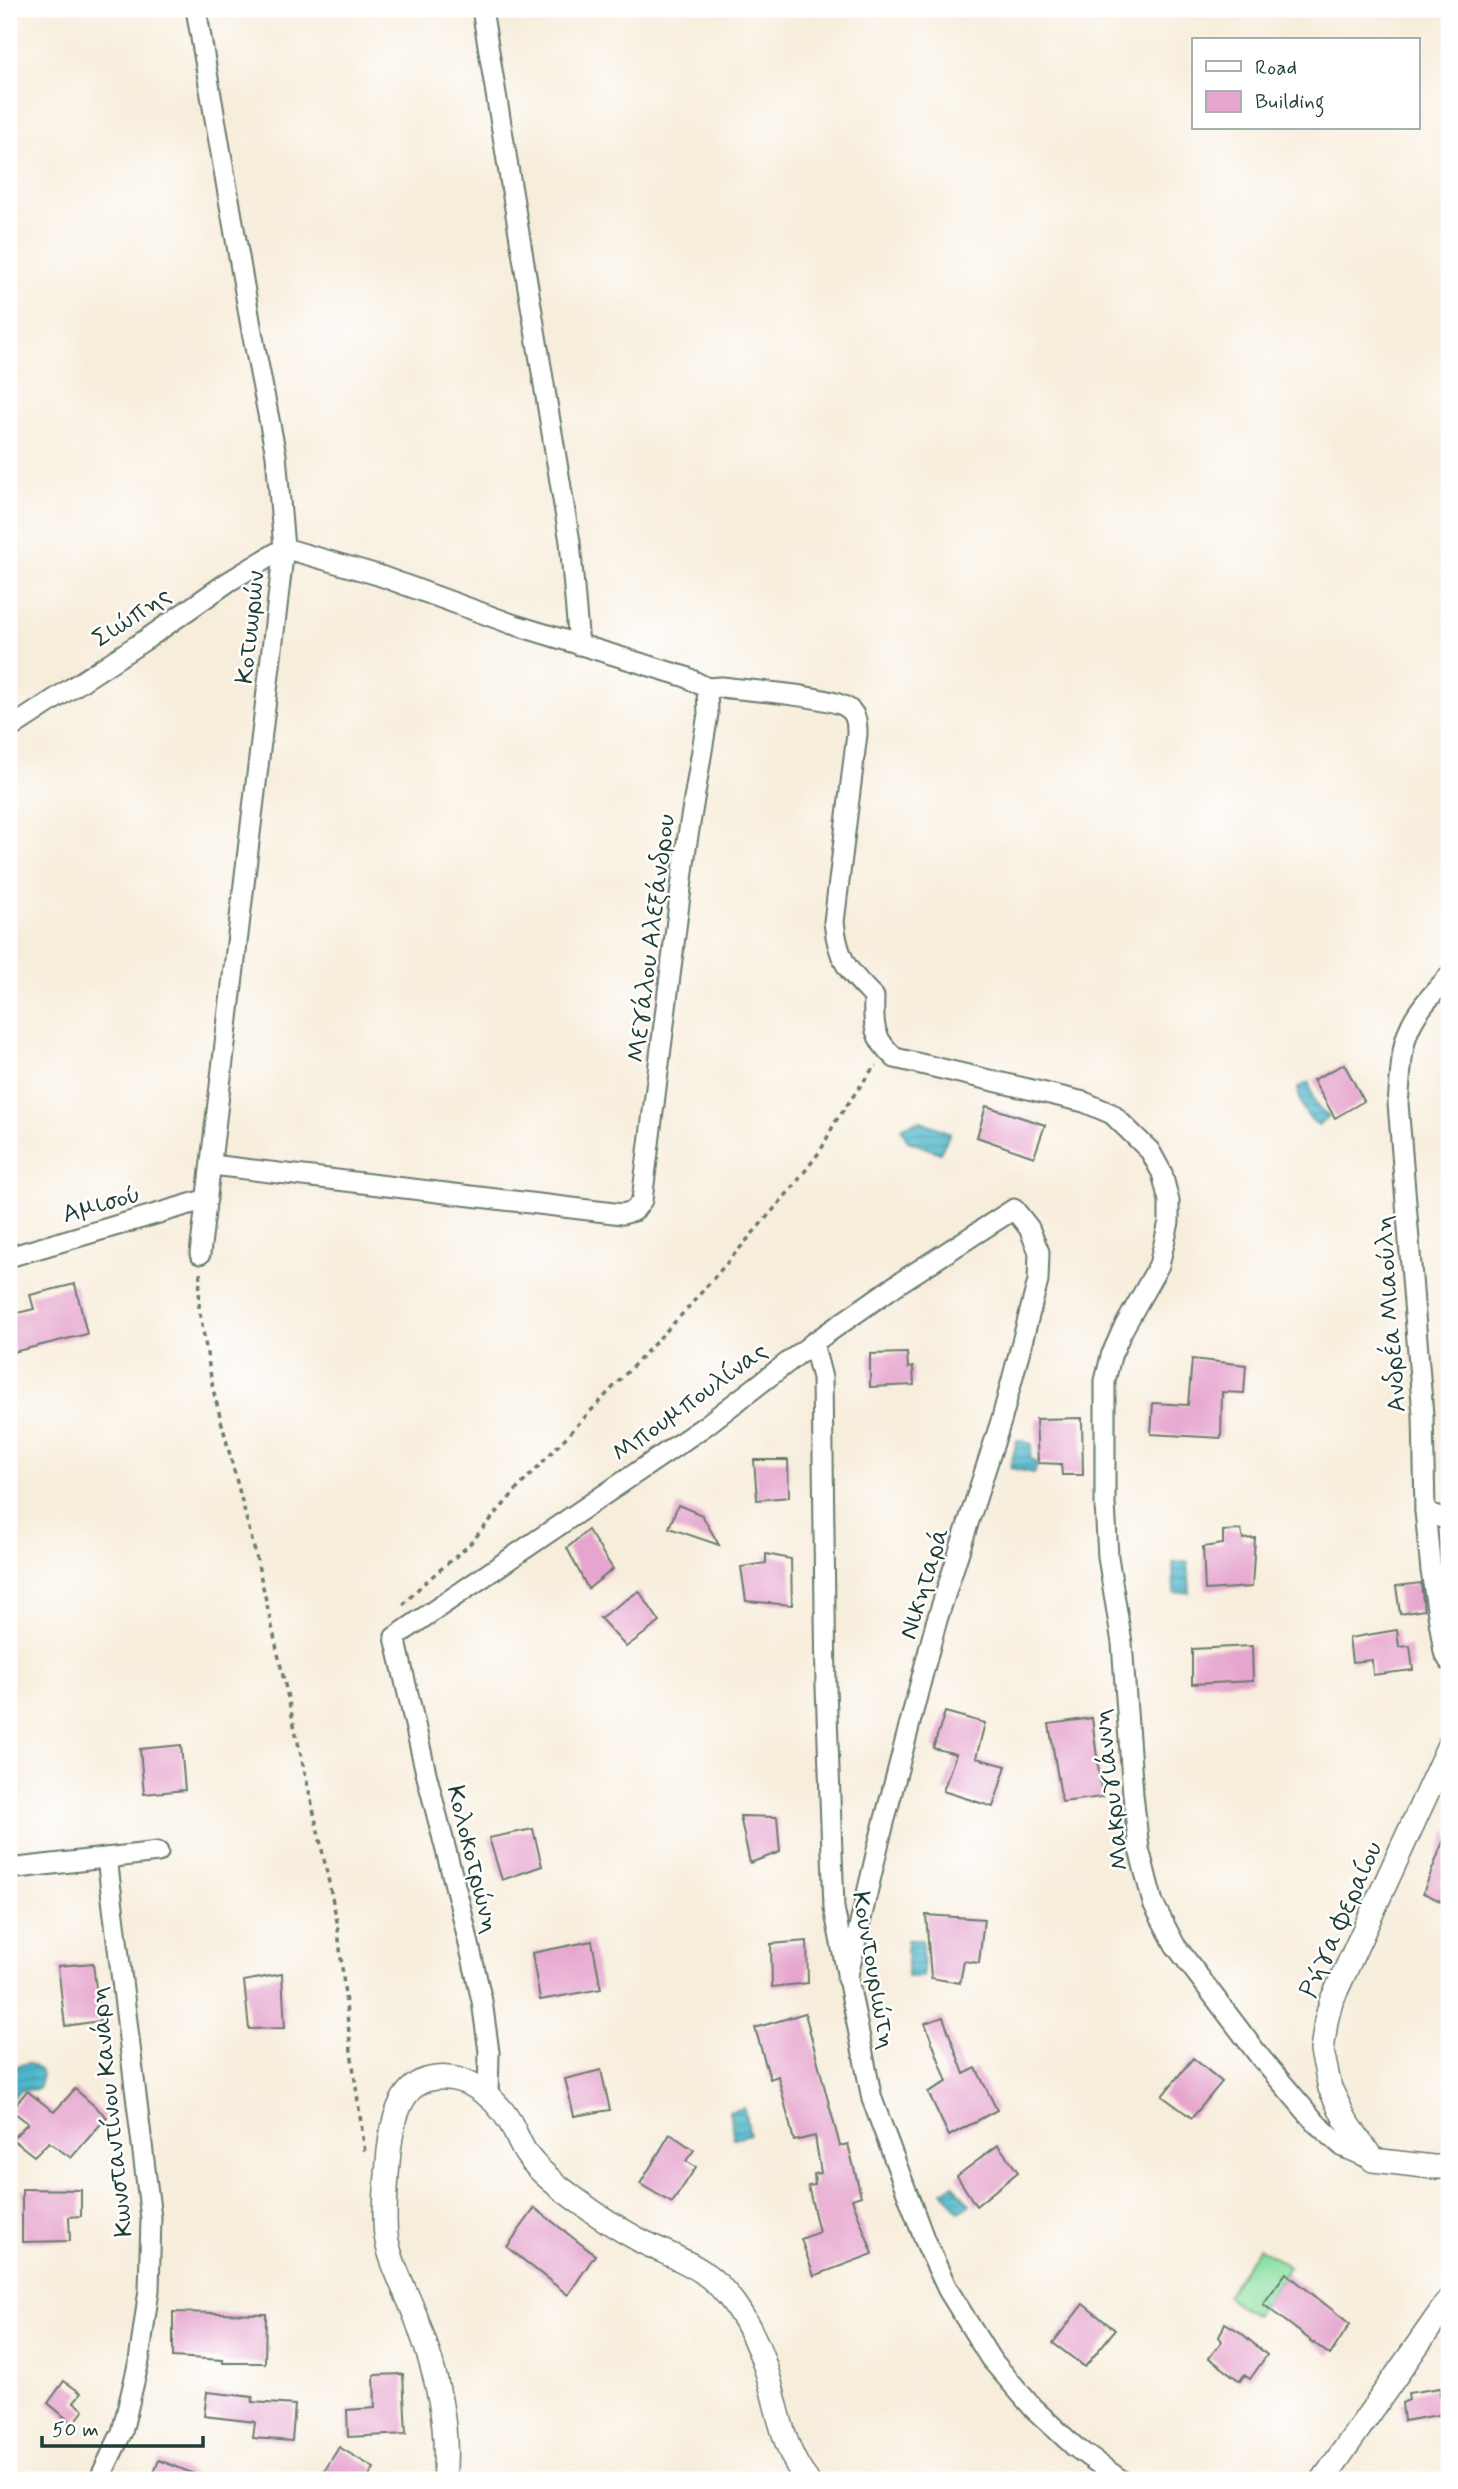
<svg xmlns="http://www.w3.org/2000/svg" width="1458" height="2489" font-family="Mynerve,sans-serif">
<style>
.garden{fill:#8ce0a1;stroke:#568e6a;stroke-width:2}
.water{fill:url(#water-rules);stroke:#377a80;stroke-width:2}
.building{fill:#e6a5ce}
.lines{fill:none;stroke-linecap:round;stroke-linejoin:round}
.minor-casing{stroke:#6b7b6e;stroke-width:23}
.tertiary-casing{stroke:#6b7b6e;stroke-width:26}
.path{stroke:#6b7b6e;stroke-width:3.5;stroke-dasharray:5 5;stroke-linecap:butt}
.minor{stroke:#fff;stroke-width:19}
.tertiary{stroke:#fff;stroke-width:23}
.labels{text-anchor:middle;stroke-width:5;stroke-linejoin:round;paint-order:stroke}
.street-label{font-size:26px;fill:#1f3d34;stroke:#fff}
</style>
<defs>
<pattern id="water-rules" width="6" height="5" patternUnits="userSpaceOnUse" patternTransform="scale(1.75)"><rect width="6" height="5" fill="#4fb8cc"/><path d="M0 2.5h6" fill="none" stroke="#4197a6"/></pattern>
</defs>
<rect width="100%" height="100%" fill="#fff"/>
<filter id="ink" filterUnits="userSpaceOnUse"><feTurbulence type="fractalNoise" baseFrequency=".0143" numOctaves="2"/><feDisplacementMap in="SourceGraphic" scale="14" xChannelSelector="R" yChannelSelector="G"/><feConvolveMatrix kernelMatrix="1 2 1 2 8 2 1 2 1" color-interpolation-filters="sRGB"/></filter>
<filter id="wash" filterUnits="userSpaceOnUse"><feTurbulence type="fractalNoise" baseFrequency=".00686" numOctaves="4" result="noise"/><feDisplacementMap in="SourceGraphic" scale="28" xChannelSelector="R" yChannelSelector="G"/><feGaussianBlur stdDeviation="1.57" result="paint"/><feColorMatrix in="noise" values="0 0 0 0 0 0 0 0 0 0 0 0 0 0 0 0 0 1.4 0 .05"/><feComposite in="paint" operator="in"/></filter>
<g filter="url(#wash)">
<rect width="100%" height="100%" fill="#f7eddb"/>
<path class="garden" d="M1259 2247 1289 2267 1255 2316 1226 2296Z"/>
<g class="water">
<path d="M1309 1082C1312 1098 1314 1108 1329 1116L1319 1125C1304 1117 1300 1104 1298 1088Z"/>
<path d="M919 1120 950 1133 940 1153 908 1141 901 1128Z"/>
<path d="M1017 1440 1032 1444 1030 1459 1038 1463 1034 1473 1010 1468Z"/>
<path d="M1188 1562 1190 1592 1174 1593 1173 1563Z"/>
<path d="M907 1940H922L923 1977H907Z"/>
<path d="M28 2063 40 2070 42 2075 38 2089 19 2091 9 2102V2068Z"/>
<path d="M744 2108 750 2134 734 2138 729 2112Z"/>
<path d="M953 2184 970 2204 959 2212 943 2191Z"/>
</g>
<g id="blocks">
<g class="building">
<path d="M1344 1064 1364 1101 1335 1118 1313 1080Z"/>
<path d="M986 1106 1045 1125 1034 1157 977 1137Z"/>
<path d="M75 1284 87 1334 9 1353V1315L34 1309 30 1295Z"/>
<path d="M907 1353 908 1368 913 1367 914 1385 870 1387V1354Z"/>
<path d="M1192 1359 1246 1365 1244 1393 1222 1392 1221 1438 1151 1434 1153 1403 1188 1405Z"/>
<path d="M1082 1418 1083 1475H1062L1061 1464 1038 1463 1036 1419Z"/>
<path d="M754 1460H788L789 1497 757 1500Z"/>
<path d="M678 1505 702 1515 719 1545 669 1528Z"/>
<path d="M588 1530 613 1569 588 1589 567 1548Z"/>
<path d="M1241 1530 1243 1539 1255 1538 1252 1587 1205 1590 1203 1547 1223 1544V1531Z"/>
<path d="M766 1554 791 1559 792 1605 746 1601 741 1567 766 1563Z"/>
<path d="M1421 1583 1424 1610 1400 1614 1396 1586Z"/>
<path d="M639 1591 660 1622 626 1647 600 1618Z"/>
<path d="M1397 1630 1399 1647 1410 1646 1413 1670 1373 1675 1372 1660 1352 1662 1349 1638Z"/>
<path d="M1252 1646 1253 1681 1192 1684V1649Z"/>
<path d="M945 1712 985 1723 976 1758 1006 1766 993 1807 943 1791 956 1754 933 1748Z"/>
<path d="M1092 1718 1102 1797 1062 1802 1049 1724Z"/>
<path d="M181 1745 185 1790 144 1794 140 1749Z"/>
<path d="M740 1816 777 1817 780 1852 750 1863Z"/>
<path d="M533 1829 542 1866 502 1880 489 1838Z"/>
<path d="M1448 1829H1449V1905L1423 1893Z"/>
<path d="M926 1915 984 1919 979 1963 964 1961 960 1983 931 1978Z"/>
<path d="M592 1941 601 1989 540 2000 532 1953Z"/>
<path d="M807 1941 808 1983 772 1987 771 1944Z"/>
<path d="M93 1963 100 2021 65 2026 58 1966Z"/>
<path d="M282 1974 285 2028 249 2029 244 1981Z"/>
<path d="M805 2013 840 2146 848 2144 861 2196 852 2199 873 2254 814 2276 801 2239 819 2232 808 2186 815 2185 814 2174 821 2173 815 2136 794 2141 778 2076 770 2079 755 2028Z"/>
<path d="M943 2017 964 2074 976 2068 997 2110 949 2136 928 2092 947 2082 925 2023Z"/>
<path d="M1193 2058 1222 2082 1192 2118 1162 2096Z"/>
<path d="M601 2070 610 2110 574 2116 565 2079Z"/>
<path d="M75 2089 107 2117 71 2158 49 2142 34 2156 12 2139 28 2123 11 2110 27 2091 54 2112Z"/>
<path d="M670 2134 694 2150 686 2161 696 2167 672 2203 640 2184Z"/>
<path d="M998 2145 1018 2172 976 2206 957 2176Z"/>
<path d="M22 2189 81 2190V2216L69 2217 70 2241 22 2242Z"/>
<path d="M535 2208 595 2255 568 2295 507 2247Z"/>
<path d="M1286 2273 1350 2324 1330 2355 1263 2304Z"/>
<path d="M1083 2304 1115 2330 1085 2367 1053 2343Z"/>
<path d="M173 2312 266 2314 265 2363H223V2360L173 2357Z"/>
<path d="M1225 2323 1240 2332 1267 2355 1250 2379 1244 2375 1240 2381 1209 2358 1222 2341 1219 2337Z"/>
<path d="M403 2374 406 2434 348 2437 347 2410 375 2408 374 2375Z"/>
<path d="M64 2381 81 2393 74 2402 84 2410 73 2424 48 2403Z"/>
<path d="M1440 2388V2395L1449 2393V2413L1404 2421 1402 2403 1409 2400 1408 2393Z"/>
<path d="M207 2392 253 2397 252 2402 295 2405 292 2441 253 2438 255 2422 204 2416Z"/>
<path d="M339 2447 374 2468 367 2480H319Z"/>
<path d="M159 2460 207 2479V2480H151Z"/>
</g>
</g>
</g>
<g filter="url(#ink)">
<use href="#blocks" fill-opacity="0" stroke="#6b7b6e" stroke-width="2"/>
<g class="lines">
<g class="minor-casing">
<g id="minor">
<path d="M196 9 252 332 276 455 284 548 200 1254"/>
<path d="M482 9 570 542 579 645"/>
<path d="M707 688 721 687C744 690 835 696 849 709 857 715 857 725 857 734L834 922C838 960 847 970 874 997 873 1025 873 1038 895 1058L1084 1102 1112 1114 1150 1151 1162 1173 1169 1201V1222L1159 1265 1122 1331 1111 1356 1105 1381V1504L1108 1557 1122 1643 1133 1794 1139 1849 1153 1903 1175 1945 1260 2057 1317 2124 1343 2147 1373 2160"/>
<path d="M9 729 148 638 228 582 284 548 378 575 512 624 686 677 707 688 708 714 686 848 642 1200 634 1211 622 1214 212 1165"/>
<path d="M1449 976C1436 991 1420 1006 1411 1025 1400 1047 1401 1078 1398 1103L1423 1415 1425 1511 1431 1571 1444 1652 1449 1661"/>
<path d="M9 1257 207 1199"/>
<path d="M813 1343 822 1378 826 1687 834 1908 872 2099 925 2241 948 2290 990 2358 1033 2408 1075 2447 1121 2480"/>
<path d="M1425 1511 1449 1521"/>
<path d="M9 1869 158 1852"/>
<path d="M488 2096 489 2052 482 2001 460 1905 426 1773 395 1637 705 1426 813 1343 899 1283 1014 1209 1029 1228 1039 1252 1038 1281 1002 1418 936 1623 879 1842 847 1979"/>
<path d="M99 2480 122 2432 139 2361 149 2290 151 2218 107 1858"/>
</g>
</g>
<g class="tertiary-casing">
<g id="tertiary">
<path d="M1449 1745 1331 2002 1326 2021 1322 2051 1330 2088 1345 2119 1373 2160 1433 2167H1449"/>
<path d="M444 2480C450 2425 436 2372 417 2320 408 2295 389 2261 386 2235 383 2213 387 2174 389 2151 392 2125 399 2088 426 2080 461 2070 493 2094 510 2122 516 2133 520 2145 527 2155 540 2173 560 2188 578 2201 598 2216 619 2229 641 2241 681 2261 708 2266 735 2305 749 2325 760 2349 767 2372 778 2408 783 2450 807 2480"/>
<path d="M1323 2480 1449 2300"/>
</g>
</g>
<g class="path">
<path d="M200 1273 199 1307 213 1389 256 1556 320 1840 337 1921 351 2051 365 2152"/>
<path d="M403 1605 422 1585 467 1547 518 1488 686 1310 793 1187 821 1150 835 1122 873 1068 877 1066"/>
</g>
<use href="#minor" class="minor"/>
<use href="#tertiary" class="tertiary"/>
</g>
</g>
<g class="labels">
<g class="street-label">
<text transform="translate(131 616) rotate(-34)" y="9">Σιώπης</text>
<text transform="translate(249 627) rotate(-84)" y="9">Κοτυωρών</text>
<text transform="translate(650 938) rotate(-83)" y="9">Μεγάλου Αλεξάνδρου</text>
<text transform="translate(101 1203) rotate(-16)" y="9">Αμισού</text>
<text transform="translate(1389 1314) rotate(-94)" y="9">Ανδρέα Μιαούλη</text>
<text transform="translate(689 1401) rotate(-36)" y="9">Μπουμπουλίνας</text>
<text transform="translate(923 1583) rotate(-73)" y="9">Νικηταρά</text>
<text transform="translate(1110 1790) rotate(-97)" y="9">Μακρυγιάννη</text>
<text transform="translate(474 1859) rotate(76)" y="9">Κολοκοτρώνη</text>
<text transform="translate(1340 1919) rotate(-66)" y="9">Ρήγα Φεραίου</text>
<text transform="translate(875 1970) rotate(80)" y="9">Κουντουριώτη</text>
<text transform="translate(110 2112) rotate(-96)" y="9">Κωνσταντίνου Κανάρη</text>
</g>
</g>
<rect width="1458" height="2489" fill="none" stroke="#fff" stroke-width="35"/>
<rect x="1192" y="38" width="228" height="91" fill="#ffffff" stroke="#a5b1ae" stroke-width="2"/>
<rect x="1206" y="61" width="35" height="10" fill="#ffffff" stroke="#a5b1ae" stroke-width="2"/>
<text x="1255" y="74" font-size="21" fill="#1f3d34">Road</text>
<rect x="1206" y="91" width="35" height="21" fill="#e6a5ce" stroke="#a5b1ae" stroke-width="2"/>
<text x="1255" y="108" font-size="21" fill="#1f3d34">Building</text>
<path d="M42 2436v10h161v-10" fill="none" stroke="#1f3d34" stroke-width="3.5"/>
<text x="52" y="2436" font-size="21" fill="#1f3d34" stroke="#ffffff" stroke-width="5" paint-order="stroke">50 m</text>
</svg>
